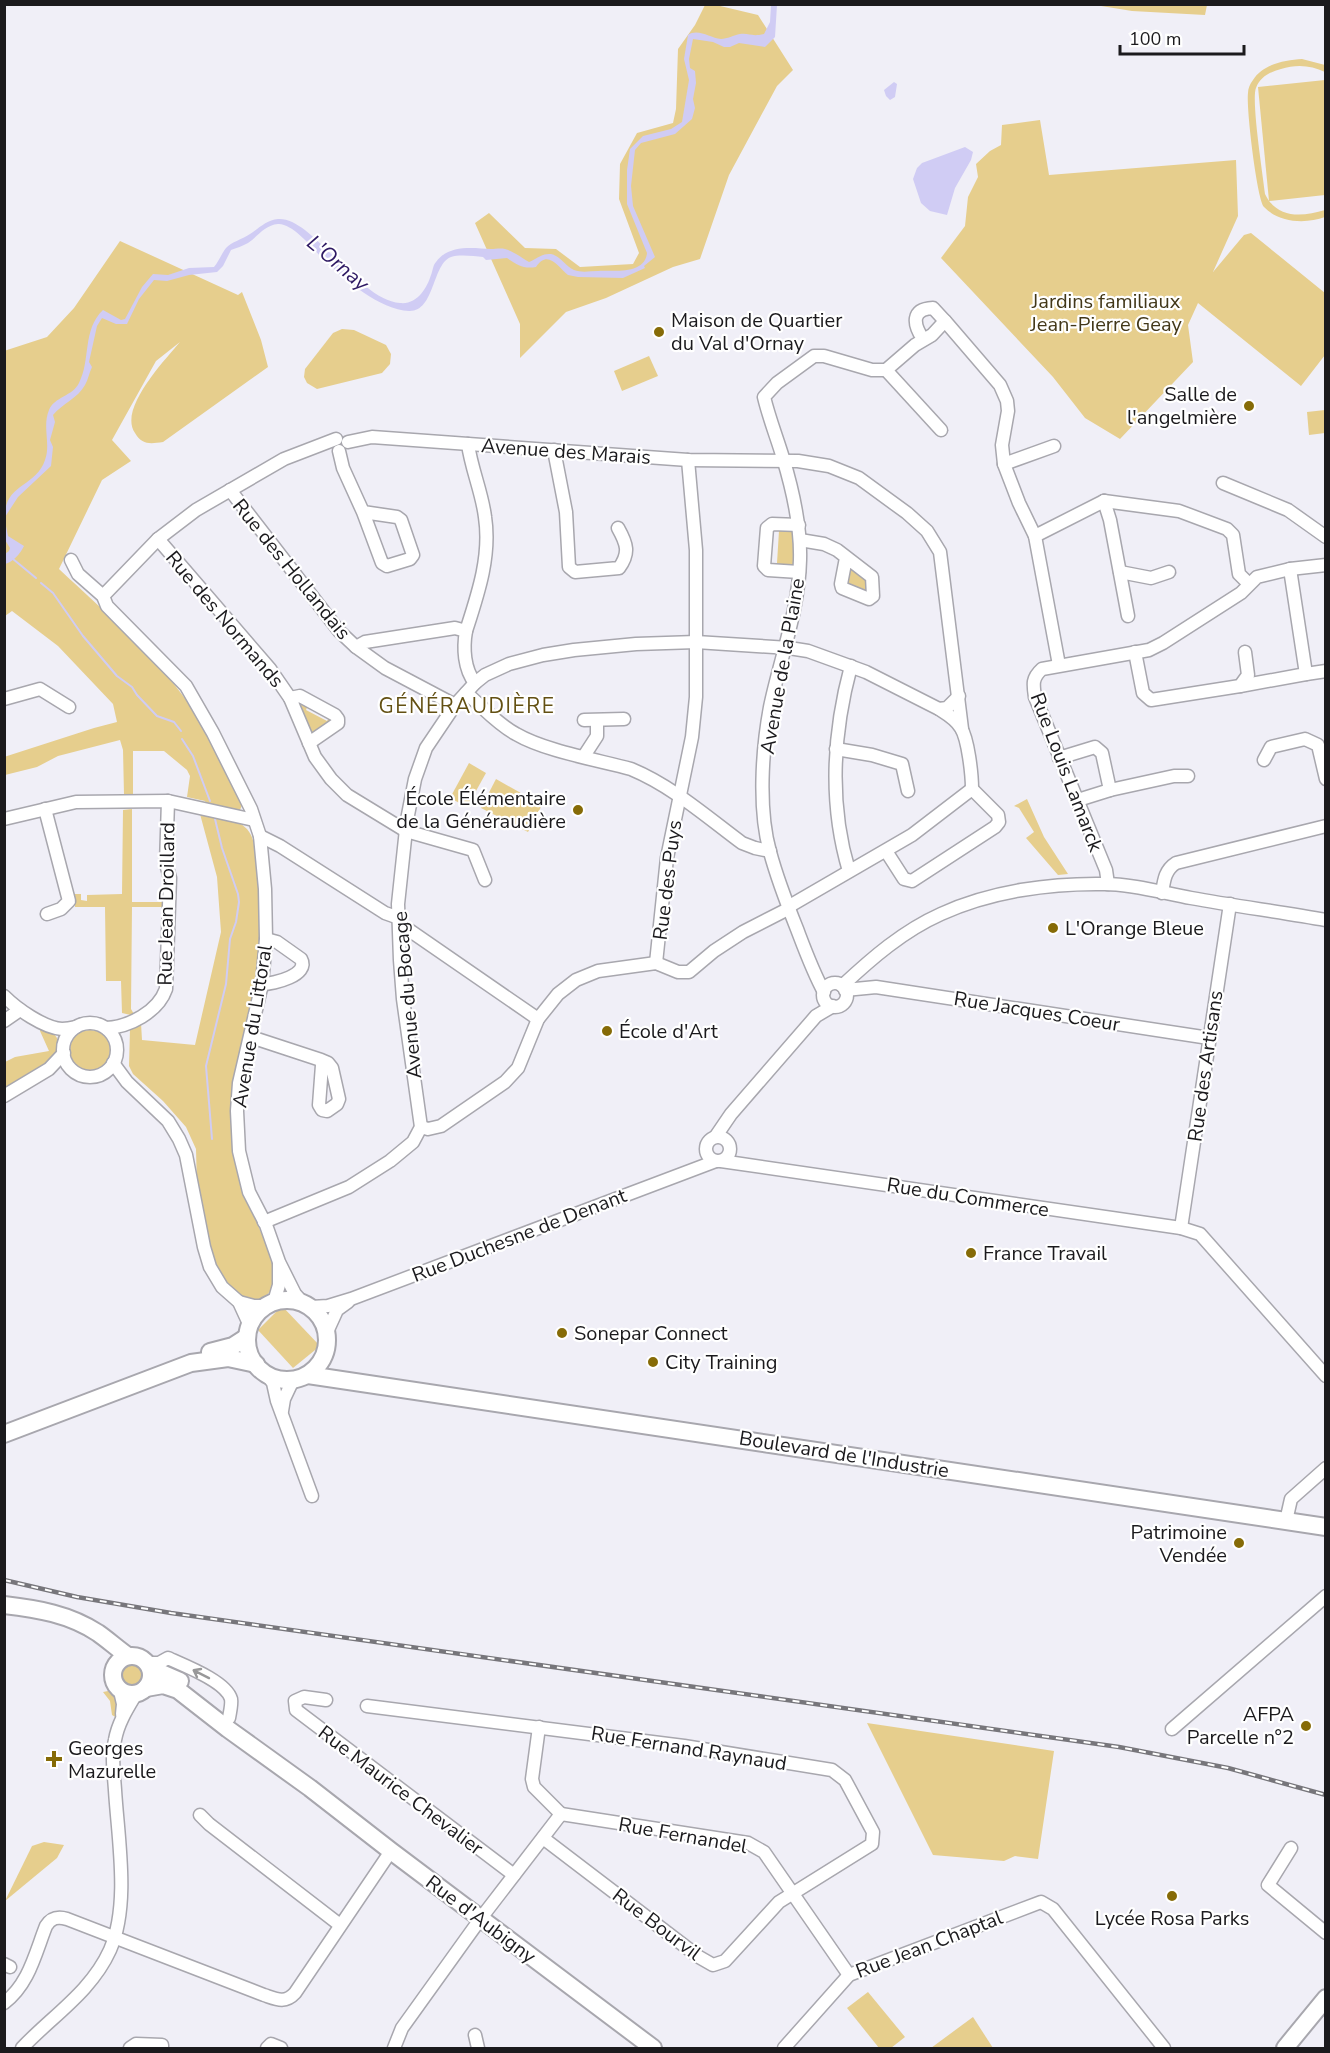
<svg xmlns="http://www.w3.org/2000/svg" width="1330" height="2053" font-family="'Nunito Sans',sans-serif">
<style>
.green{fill:#e6ce8d}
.water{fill:#d0ccf4}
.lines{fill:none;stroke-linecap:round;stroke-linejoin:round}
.stream{stroke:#d0ccf4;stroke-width:2}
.minor-casing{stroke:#a8a7ae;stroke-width:15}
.major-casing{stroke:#a8a7ae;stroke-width:20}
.minor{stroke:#fff;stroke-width:12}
.major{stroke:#fff;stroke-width:16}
.rail-casing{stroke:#77767b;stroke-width:4.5}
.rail{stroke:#fff;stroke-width:2;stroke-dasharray:7;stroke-linecap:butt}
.oneway{stroke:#989899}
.poi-dot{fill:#866b07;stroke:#fff;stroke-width:2}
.labels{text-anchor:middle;stroke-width:4.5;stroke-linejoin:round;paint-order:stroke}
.park-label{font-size:20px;fill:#423718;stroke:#fff}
.poi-label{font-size:20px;fill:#1b1a1d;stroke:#fff;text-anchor:start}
.street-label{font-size:20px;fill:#1b1a1d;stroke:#fff}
.water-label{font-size:21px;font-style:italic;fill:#2e1963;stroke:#fff}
.neighbourhood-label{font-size:21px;letter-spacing:1.5px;fill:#635013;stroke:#fff}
</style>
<rect width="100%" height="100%" fill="#f0eff7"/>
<g class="green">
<path d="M705 5H716L758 15 793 70 777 86 729 175 700 259 673 267 606 298 566 312 520 358V324L475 223 489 213 525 248 556 249 580 267 633 264 639 253 619 199 620 164 637 133 673 123 676 109 678 49 695 25Z"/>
<path d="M1095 5 1207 4V5L1205 15 1132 11Z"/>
<path d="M1302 59 1325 65V72C1311 65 1296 64 1281 69 1270 72 1260 77 1256 88 1251 100 1263 175 1265 194 1277 219 1302 217 1325 210V217C1306 224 1279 223 1264 207 1257 199 1246 107 1248 93 1248 88 1250 84 1253 80 1263 64 1285 60 1302 59Z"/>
<path d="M1325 80V195L1269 201 1258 87Z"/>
<path d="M1040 120 1049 175 1236 160 1238 216 1213 272 1244 235 1251 233 1325 293V355L1301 386 1198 303 1188 325 1193 362 1120 439 1085 418 1053 377 941 258 965 226 968 197 978 177 976 164 990 151 1001 145 1002 125Z"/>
<path d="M120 241 238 295 242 292 261 340 268 367 163 442C150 444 142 445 135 433 118 409 165 360 180 342L156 361 112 440 131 461 102 480 59 569C104 611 153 653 189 704 211 735 226 771 242 805L240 810 236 811 206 804 205 801 187 797 190 776 187 770 164 751H133V794H124L123 750 120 740 58 756 37 767 5 775 4 757 94 728 117 722 113 704 58 646 12 611 5 616 4 351 47 337 74 308Z"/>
<path d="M342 329 354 330 386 345 391 354 390 364 382 373 317 389 307 383 304 377 305 369 333 333Z"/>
<path d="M649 356 658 376 622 391 614 371Z"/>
<path d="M1325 410V433L1309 435 1307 412Z"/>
<path d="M790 528 796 533 795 564 790 567 771 565 769 563H777L779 531H772Z"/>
<path d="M850 568 867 577 869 593 847 584Z"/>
<path d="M302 703 308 705 306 710 327 721 330 716 333 720 312 734 308 731 300 707Z"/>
<path d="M469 763 486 773 467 807 450 798Z"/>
<path d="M496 779 542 805 528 832 481 808Z"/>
<path d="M1027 799 1044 837 1068 874 1058 875 1026 838 1034 832 1019 808 1014 806Z"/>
<path d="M132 809V902H162L163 907H132L131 1009 135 1016 122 1013 121 981H106L105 907H75V894H81V900L87 901V895L122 894 123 810Z"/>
<path d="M200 814C216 816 236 817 247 829 256 839 255 856 257 868 261 904 262 943 257 978 252 1019 235 1058 233 1099 231 1138 238 1174 252 1211 259 1228 275 1262 274 1280 274 1292 264 1298 254 1302L240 1297 221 1277 213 1262 197 1188 196 1149 186 1127 163 1101 133 1074 129 1066 130 1029 141 1023 142 1040 195 1045 221 932 217 877Z"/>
<path d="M41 1026C49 1029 56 1034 59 1042 66 1063 19 1082 5 1090V1062L15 1057 49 1051 40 1031Z"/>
<circle cx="90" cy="1050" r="20"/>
<path d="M282 1306 320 1346 293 1368 258 1330Z"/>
<circle cx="132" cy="1675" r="13"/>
<path d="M108 1691 119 1698 117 1718 112 1715 110 1701 103 1692Z"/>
<path d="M867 1723 1054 1751 1038 1859 1015 1856 1004 1861 933 1855Z"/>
<path d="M44 1842 64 1845 57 1858 5 1901 32 1846Z"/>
<path d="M868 1992 905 2037 891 2048H879L847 2008Z"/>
<path d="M973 2017 993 2048H931Z"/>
</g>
<g class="water">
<path d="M771 5H777L775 37 765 47 739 43 730 47H724L713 42 693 39 689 59 690 68 695 71 696 83 693 99 695 108 692 119 675 134 641 143 635 150 631 186 633 206 655 257 644 266 645 268 623 278 578 277 568 275C558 267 548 249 536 267 523 269 518 265 507 258L486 260 483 257C474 256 459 254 451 257 432 264 435 312 409 311 380 310 344 279 324 260 314 250 293 223 278 224 265 225 258 236 248 243 243 246 236 248 231 250L223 266 217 272 189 275 167 281 154 280 139 299 127 324H116L102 318 97 326 89 362 92 367C89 373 88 380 85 385 78 398 62 404 53 415L55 422 50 440 53 447 51 466 18 497 5 517C4 484 36 487 45 460 51 444 42 427 49 410 54 397 73 396 79 383 91 360 82 330 103 310L121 320 125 319 142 287 153 274 168 275 189 268 214 267C219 261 222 253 226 248 231 242 243 239 250 234 259 228 267 220 278 219 312 216 358 300 400 303 417 305 427 288 431 275 433 270 433 265 436 262 449 244 473 248 491 249 495 249 501 248 505 249 513 251 522 258 529 262 537 259 542 253 551 254 561 256 566 267 574 270 582 273 590 271 598 271 613 270 645 275 647 253L627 204V170L630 149 643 136 671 129 682 122 689 80 684 59 688 35C698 28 710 38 721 39 727 39 734 35 740 34 750 33 751 37 764 34L770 22Z"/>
<path d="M894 82 897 84 895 97 890 100 886 96 884 90Z"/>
<path d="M965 147 973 152 971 160 955 188 947 215 930 211 921 203 913 179 917 168 922 163Z"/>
<path d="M5 521 8 536 24 546C20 554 13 562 5 564V554L9 551 10 548 5 540Z"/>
</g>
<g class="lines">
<g class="stream">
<path d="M13 559 36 578"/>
<path d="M41 583 53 593 83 636 117 676 132 687 137 695 157 716 174 722 181 731"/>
<path d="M182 739 193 756 210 801"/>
<path d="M212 1139 206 1066 226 984 230 939 236 922 239 902 238 894 222 848 215 819"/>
</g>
<g class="minor-casing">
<g id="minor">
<path d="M945 321 1000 385 1007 401 1008 411 1002 445 1004 464 1019 503 1035 536 1059 665"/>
<path d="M886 370 941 430"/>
<path d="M348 442 372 437 688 460 798 461 829 466 859 478 907 513 927 531 940 552 962 729"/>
<path d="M554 450 566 512 569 567 575 572 619 568C630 553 627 544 618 528"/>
<path d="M339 451 343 468 363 512 382 563 387 566 410 559 413 555 401 520 397 517 363 512"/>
<path d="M1004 464 1054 446"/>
<path d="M1223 483 1288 510 1326 537"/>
<path d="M230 490 339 631 356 647"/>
<path d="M1104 501 1179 511 1227 529 1233 535 1239 574 1248 583"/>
<path d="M1104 501 1110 520 1128 616"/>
<path d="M799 525 772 524 767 528 764 566 768 570 799 572"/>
<path d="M1035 536 1104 501"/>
<path d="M158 539 270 669 290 698 315 757 331 779 347 795 406 831 473 850 485 880"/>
<path d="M800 540 824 544 837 550 872 577 873 596 869 599 842 588 841 584 846 558"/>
<path d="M71 560 78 574 103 596 107 606 186 686 213 733 251 809 260 836 265 889 266 939 262 984 239 1083 237 1111 239 1151 249 1192 266 1225 279 1262 295 1294 302 1302"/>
<path d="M1120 572 1151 578 1169 572"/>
<path d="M103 596 158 539 196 510 284 459 336 439"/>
<path d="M466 631C478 594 491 556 485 517 482 492 471 468 468 444"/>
<path d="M1135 652 1143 693 1151 700 1240 686 1248 675 1245 652"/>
<path d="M1306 674 1326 671"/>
<path d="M1240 686 1306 674 1290 569"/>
<path d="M466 693C483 707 497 724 516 734 545 751 598 760 631 769 672 786 707 817 742 843L755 848 770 851"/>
<path d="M959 696 947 708 939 709C947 714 956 719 961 728 968 739 972 774 972 789"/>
<path d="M290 698 300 696 335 715 338 719V723L309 743"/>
<path d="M4 699 40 689 69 707"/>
<path d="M455 705 385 668 356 647 365 642 455 628 466 631C463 648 464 669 475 683"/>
<path d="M584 720 624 719"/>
<path d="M836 749 872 755 902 764 908 791"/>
<path d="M584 756 597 736V721"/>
<path d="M1059 758 1095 747 1102 753 1110 790 1078 800"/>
<path d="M1264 760 1271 747 1305 739 1318 745 1326 779"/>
<path d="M1110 790 1174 776H1188"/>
<path d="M45 809 69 901 61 909 47 914"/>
<path d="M4 819 76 802 168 801 254 820"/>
<path d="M260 836 280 846 385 913 399 918"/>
<path d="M849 871C829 804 833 733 851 666"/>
<path d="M1108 884 1106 870 1035 697C1033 684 1032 678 1042 669L1149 650 1163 643 1241 593 1257 577 1290 569 1326 565"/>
<path d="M1162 893C1164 880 1165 870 1176 863L1326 826"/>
<path d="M400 927 409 930 538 1019"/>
<path d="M656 963 667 858 692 737 696 697V550L688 460"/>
<circle cx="835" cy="995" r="12"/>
<path d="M262 984C274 984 310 975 301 959L277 942 266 939"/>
<path d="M842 986C872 958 903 931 941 914 991 891 1051 883 1105 884 1132 884 1164 893 1191 898 1235 906 1281 912 1326 920"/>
<path d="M845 990 876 987 1209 1038"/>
<path d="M824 992C813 972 805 950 797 929 787 904 777 878 770 852 758 809 762 750 770 707 780 659 799 610 800 560 801 526 793 491 783 458 777 438 769 418 764 397L777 383 814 356H824L872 370H886L915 345 932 335 945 321 933 308C911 309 913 324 923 339"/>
<path d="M4 996C17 1009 44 1028 62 1029 67 1029 72 1028 76 1027"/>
<path d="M4 1021 20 1010"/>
<circle cx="90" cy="1050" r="27"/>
<path d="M106 1028C129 1027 158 1012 166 989L170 878 166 864 168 801"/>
<path d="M251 1037 321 1060 328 1063 332 1068 339 1099 337 1104 327 1111 322 1110 319 1105 322 1065 321 1060"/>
<path d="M113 1063 127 1082 168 1121 179 1139 186 1155 204 1247 210 1267 222 1287 239 1302 250 1326"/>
<path d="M4 1096 49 1069 64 1053"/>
<path d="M421 1127 428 1129 441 1126 505 1082 518 1068 538 1019 558 994 576 980 598 971 656 963 678 972H689L714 951 743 932 786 910 793 904 912 835 972 789 998 815 999 822 995 827 912 881 904 879 886 851"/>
<path d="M716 1136 731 1114 816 1016 833 1006"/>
<circle cx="718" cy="1149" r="12"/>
<path d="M721 1161 1181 1228 1200 1234 1326 1376"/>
<path d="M264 1222 349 1187 390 1161 413 1142 421 1127 403 999 400 960 398 904 407 820 415 779 426 748 455 705 475 683 485 675 509 664 543 655 574 650 636 644 696 642 789 648 808 651 866 672 939 709"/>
<path d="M1181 1228 1230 904"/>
<path d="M239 1302 254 1306H266"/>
<path d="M274 1302 279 1285V1263"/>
<path d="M311 1307 328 1306 351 1299 716 1161"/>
<path d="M327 1332 337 1310 348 1302"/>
<path d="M267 1375 273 1383 277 1401 312 1496"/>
<path d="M282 1411 284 1399 293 1380"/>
<path d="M1286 1521 1291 1499 1326 1468"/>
<path d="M147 1663H159L168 1658C183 1665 226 1681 231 1699 232 1704 230 1712 229 1718"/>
<path d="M120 1691 123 1704 122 1714"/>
<path d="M326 1700 304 1697 295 1701 296 1710 514 1875"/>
<path d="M367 1706 684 1746 832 1770 845 1780 873 1832 872 1844 779 1902 725 1961 713 1965 699 1957 543 1838"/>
<path d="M1172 1729 1326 1596"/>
<path d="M561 1814 748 1843 764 1852 849 1975"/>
<path d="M200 1815 209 1824 340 1925"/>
<path d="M1291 1848 1268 1885 1326 1933"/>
<path d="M4 1964 10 1967"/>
<path d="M4 2003C29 1984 35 1954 46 1926 51 1918 57 1916 67 1919L264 1995C276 1999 285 2004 295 1993L391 1851"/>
<path d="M475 2035 478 2048"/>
<path d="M22 2048C52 2016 91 1992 110 1950 130 1905 118 1839 115 1790 114 1774 111 1756 115 1740 118 1723 127 1709 136 1694"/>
<path d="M130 2048 136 2044 162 2045V2048"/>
<path d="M267 2048 271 2044 281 2048"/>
<path d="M394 2048 402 2028 481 1918 561 1814 534 1787 532 1779 539 1727"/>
<path d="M784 2048 849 1975 1041 1902 1053 1909 1164 2048"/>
</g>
</g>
<g class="major-casing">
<g id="major">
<circle cx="287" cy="1340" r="40"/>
<path d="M210 1352 233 1346 247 1337"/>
<path d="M308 1375 1326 1527"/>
<path d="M4 1434 191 1363 228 1358 256 1364"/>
<path d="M4 1605C38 1609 69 1614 98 1633 108 1640 118 1649 128 1656"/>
<circle cx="132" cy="1675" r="19"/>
<path d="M150 1668 180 1681"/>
<path d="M146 1688 163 1685 178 1690 228 1729 310 1788 391 1851 653 2048"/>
<path d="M1285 2048 1326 1998"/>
</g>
</g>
<use href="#minor" class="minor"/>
<use href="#major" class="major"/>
<g class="rail-casing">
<path id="rail" d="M4 1580 77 1597 171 1613 1119 1747 1228 1768 1326 1795"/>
</g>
<use href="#rail" class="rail"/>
</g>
<defs><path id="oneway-shaft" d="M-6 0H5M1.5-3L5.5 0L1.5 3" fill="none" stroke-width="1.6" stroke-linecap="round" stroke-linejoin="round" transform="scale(1.5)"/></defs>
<use class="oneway" href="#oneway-shaft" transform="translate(201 1674) rotate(-153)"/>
<g class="poi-dot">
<circle cx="659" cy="332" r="6"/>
<circle cx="1249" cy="406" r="6"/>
<circle cx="578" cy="810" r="6"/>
<circle cx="1053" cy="928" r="6"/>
<circle cx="607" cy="1031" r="6"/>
<circle cx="971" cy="1253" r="6"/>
<circle cx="562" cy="1333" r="6"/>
<circle cx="653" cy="1362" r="6"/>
<circle cx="1239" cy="1543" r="6"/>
<circle cx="1306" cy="1726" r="6"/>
<path d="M51 1750h6v6h6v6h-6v6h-6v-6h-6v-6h6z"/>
<circle cx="1172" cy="1896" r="6"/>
</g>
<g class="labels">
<g class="park-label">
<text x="1106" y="308">Jardins familiaux<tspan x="1106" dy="23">Jean-Pierre Geay</tspan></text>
</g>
<g class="poi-label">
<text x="671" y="327">Maison de Quartier<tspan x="671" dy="23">du Val d'Ornay</tspan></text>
<text x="1237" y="401" text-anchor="end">Salle de<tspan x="1237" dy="23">l'angelmière</tspan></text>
<text x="566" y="805" text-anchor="end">École Élémentaire<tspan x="566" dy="23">de la Généraudière</tspan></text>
<text x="1065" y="935">L'Orange Bleue</text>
<text x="619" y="1038">École d'Art</text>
<text x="983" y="1260">France Travail</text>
<text x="574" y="1340">Sonepar Connect</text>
<text x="665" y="1369">City Training</text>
<text x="1227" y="1539" text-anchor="end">Patrimoine<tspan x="1227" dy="23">Vendée</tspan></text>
<text x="1294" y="1721" text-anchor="end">AFPA<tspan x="1294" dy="23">Parcelle n°2</tspan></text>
<text x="68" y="1755">Georges<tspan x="68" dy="23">Mazurelle</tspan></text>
<text x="1172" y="1925" text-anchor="middle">Lycée Rosa Parks</text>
</g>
<g class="street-label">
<text transform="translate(566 451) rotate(4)" y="7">Avenue des Marais</text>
<text transform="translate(292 569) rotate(51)" y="7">Rue des Hollandais</text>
<text transform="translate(225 619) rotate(50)" y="7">Rue des Normands</text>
<text transform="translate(782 666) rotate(-80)" y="7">Avenue de la Plaine</text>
<text transform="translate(1067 772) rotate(69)" y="7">Rue Louis Lamarck</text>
<text transform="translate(667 880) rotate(-83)" y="7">Rue des Puys</text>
<text transform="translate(166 904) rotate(-89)" y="7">Rue Jean Droillard</text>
<text transform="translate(407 995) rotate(-95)" y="7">Avenue du Bocage</text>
<text transform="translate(1037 1011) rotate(9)" y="7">Rue Jacques Coeur</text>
<text transform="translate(252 1026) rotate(-81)" y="7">Avenue du Littoral</text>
<text transform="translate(1205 1066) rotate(-82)" y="7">Rue des Artisans</text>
<text transform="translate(968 1197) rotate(9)" y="7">Rue du Commerce</text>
<text transform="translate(519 1235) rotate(-21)" y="7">Rue Duchesne de Denant</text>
<text transform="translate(844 1454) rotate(9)" y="7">Boulevard de l'Industrie</text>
<text transform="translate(689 1748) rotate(9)" y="7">Rue Fernand Raynaud</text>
<text transform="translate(401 1790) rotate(37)" y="7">Rue Maurice Chevalier</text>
<text transform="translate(683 1835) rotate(10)" y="7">Rue Fernandel</text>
<text transform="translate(481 1919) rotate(37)" y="7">Rue d'Aubigny</text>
<text transform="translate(657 1924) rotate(37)" y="7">Rue Bourvil</text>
<text transform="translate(929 1944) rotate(-21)" y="7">Rue Jean Chaptal</text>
</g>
<g class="water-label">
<text transform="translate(338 263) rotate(40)" y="7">L'Ornay</text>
</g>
<g class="neighbourhood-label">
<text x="467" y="713">GÉNÉRAUDIÈRE</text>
</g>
</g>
<rect width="1330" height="2053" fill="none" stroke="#1b1a1d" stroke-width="12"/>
<path d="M1120 45v9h124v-9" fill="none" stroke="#1b1a1d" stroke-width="3"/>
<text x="1129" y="45" font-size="18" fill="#1b1a1d" stroke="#ffffff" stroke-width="4.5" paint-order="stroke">100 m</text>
</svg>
